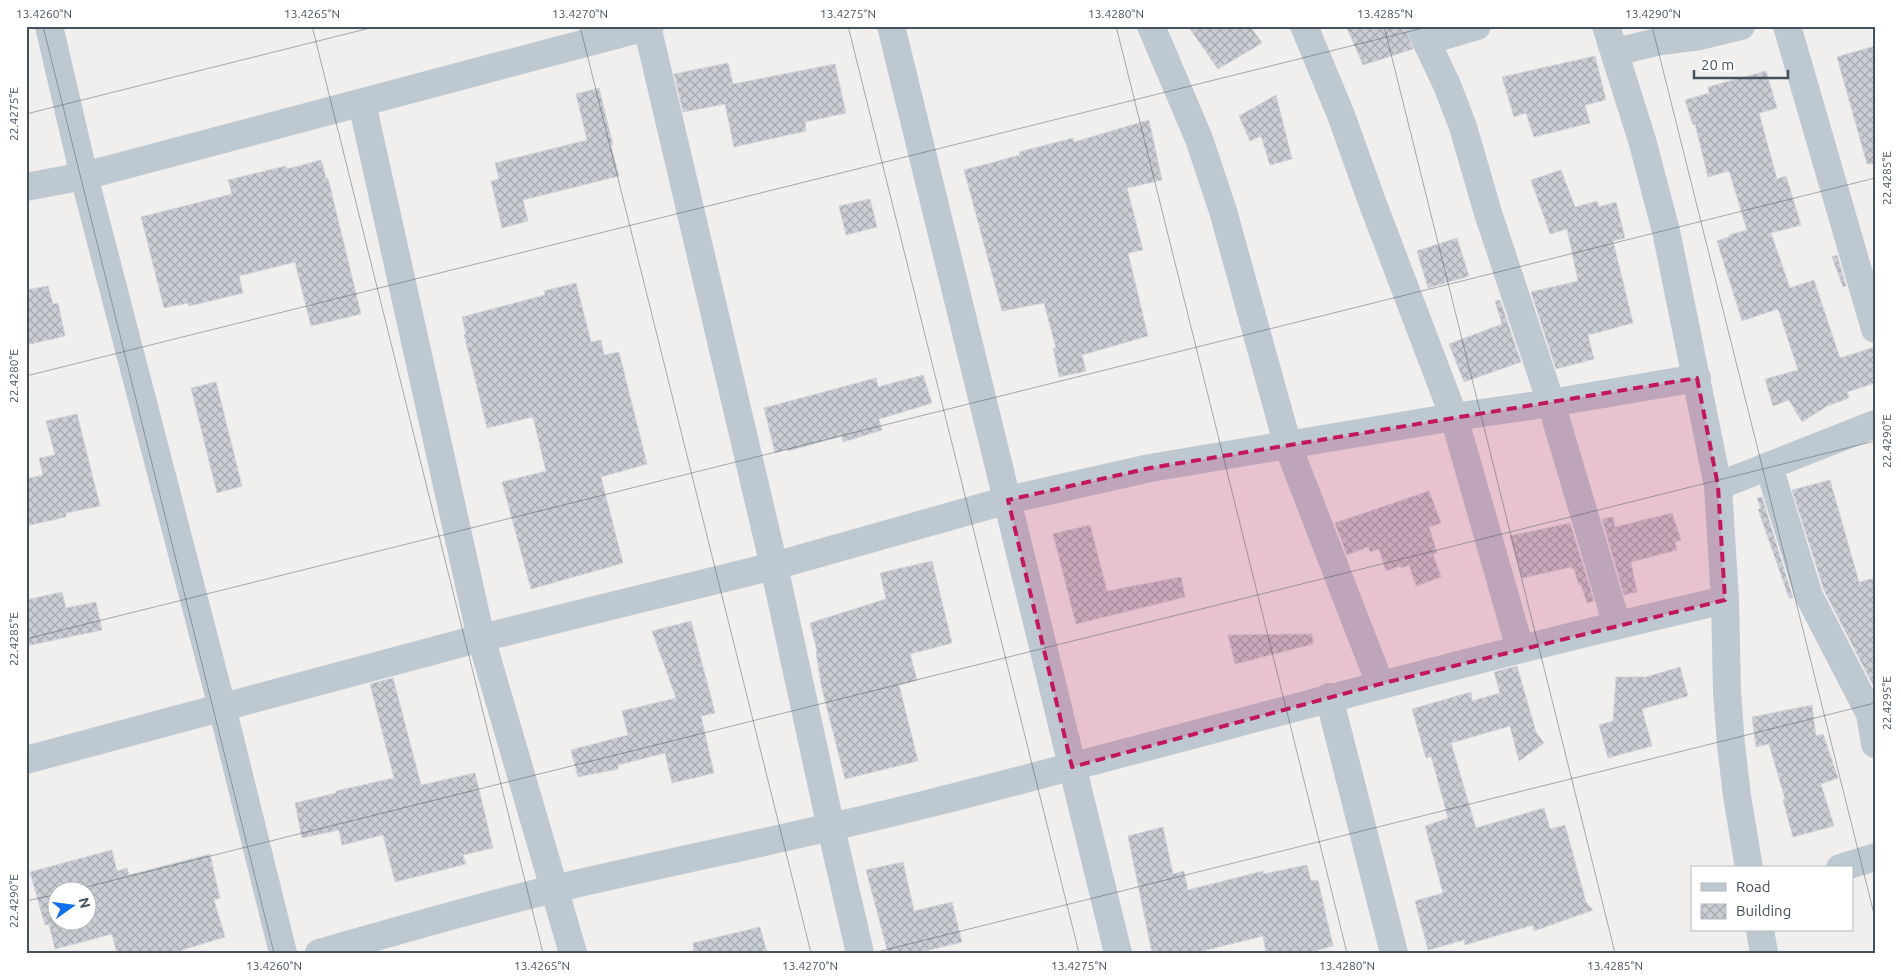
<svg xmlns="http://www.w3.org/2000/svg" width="1901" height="979" font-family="Ubuntu,sans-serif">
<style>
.building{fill:url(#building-cross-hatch);stroke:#d1d4da;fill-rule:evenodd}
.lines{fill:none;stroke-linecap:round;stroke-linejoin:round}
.street{stroke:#bdc8d1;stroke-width:28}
.marked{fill:#c2185b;fill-opacity:0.2;stroke:#c2185b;stroke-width:4;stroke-dasharray:10 6;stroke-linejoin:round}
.ticks{fill:none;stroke:#45515c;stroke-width:1;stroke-opacity:0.45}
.neatline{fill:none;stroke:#45515c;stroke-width:2}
.ticks-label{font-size:12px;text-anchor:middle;fill:#45515c}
</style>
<defs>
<pattern id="building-cross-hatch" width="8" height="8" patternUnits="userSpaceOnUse" patternTransform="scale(1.25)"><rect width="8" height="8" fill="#cacdd3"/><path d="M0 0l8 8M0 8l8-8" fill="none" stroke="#a6a9ae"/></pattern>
</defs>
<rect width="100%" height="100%" fill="#f1eeee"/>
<g class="building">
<path d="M1188 26H1250L1262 43 1218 69Z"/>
<path d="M1346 26H1405L1413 49 1363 65Z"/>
<path d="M1875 46V163L1867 164 1837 57Z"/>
<path d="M1595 56 1606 100 1585 105 1590 123 1534 137 1526 113 1514 117 1502 77Z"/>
<path d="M728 63 733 84 835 64 846 113 805 122 806 131 734 147 725 104 683 112 674 74Z"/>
<path d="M1766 71 1777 108 1759 113 1777 179 1786 176 1801 225 1771 233 1790 288 1814 280 1840 358 1875 347V383L1847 392 1849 398 1827 406 1802 422 1789 400 1773 406 1765 379 1798 370 1778 309 1742 321 1717 241 1729 237V235L1747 230 1729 171 1708 177 1695 124 1693 125 1685 100 1709 93 1708 87Z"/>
<path d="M599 88 613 145 611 146 619 176 523 200 528 221 502 228 491 181 499 179 495 163 587 140 576 94Z"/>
<path d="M1276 95 1292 159 1270 165 1261 136 1250 141 1239 116Z"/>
<path d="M1149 120 1162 180 1127 188 1143 250 1128 253 1148 336 1082 355 1086 371 1059 377 1053 348H1056L1044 303 1002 311 964 170 1020 155 1019 152 1073 138 1074 142Z"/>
<path d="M321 160 326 178H328L361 314 311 326 295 262 239 276 243 293 189 306 188 303 164 308 141 217 232 194 228 180 286 166 287 169Z"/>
<path d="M1561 170 1575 207 1597 201 1599 207 1616 202 1625 238 1613 241 1633 323 1588 335 1594 359 1556 369 1531 292 1578 281 1567 229 1550 234 1531 180Z"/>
<path d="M870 199 877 227 846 235 839 206Z"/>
<path d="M1457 238 1469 276 1428 288 1417 251Z"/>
<path d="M1837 255 1846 286 1843 287 1832 257Z"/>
<path d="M576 283 591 342 601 340 604 355 619 352 647 464 601 477 623 563 531 589 502 482 546 471 533 417 487 428 464 334H466L462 317 545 295 544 291Z"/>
<path d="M48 286 53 304 58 303 65 336 26 345V290Z"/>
<path d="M1500 300 1521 362 1464 382 1449 344 1502 324 1495 301Z"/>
<path d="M923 375 932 403 879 419 882 430 843 442 842 436 788 451V449L775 453 764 408 876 378 878 387Z"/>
<path d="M216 382 242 486 217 493 191 388Z"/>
<path d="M77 414 100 506 66 513V517L26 526V479L43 475 39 458 55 455 46 421Z"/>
<path d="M1830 480 1859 582 1875 578V689L1824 590 1792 490Z"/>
<path d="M1429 491 1441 523 1429 527 1437 553 1433 554 1441 577 1416 586 1409 565 1401 568 1400 566 1386 571 1379 549 1370 552 1368 547 1347 555 1335 523Z"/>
<path d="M1762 497 1793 598H1789L1758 509H1761L1757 498Z"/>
<path d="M1672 513 1681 540 1675 542 1677 550 1631 562 1637 592 1624 595 1602 519 1613 517 1615 527Z"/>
<path d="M1570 523 1594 601 1587 603 1581 584 1579 585 1574 569H1572V567L1522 578 1510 536Z"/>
<path d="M1090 525 1107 591 1181 577 1185 597 1076 624 1053 534Z"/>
<path d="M932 561 952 643 910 654 917 680 899 685 918 761 845 779 822 689 816 652 817 651 810 623 886 599 880 573Z"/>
<path d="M62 592 66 608 96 602 102 630 26 646V600Z"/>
<path d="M691 621 715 713 701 716 714 773 672 783 665 753 618 765V769L578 777 571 750 628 735 622 711 676 698 652 631Z"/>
<path d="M1312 634 1313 644 1235 664 1228 635Z"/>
<path d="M1517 666 1536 732 1544 743 1519 761 1510 726 1451 743 1476 828 1544 808 1550 829 1565 825 1586 902 1593 910 1534 931 1533 925 1465 945 1464 940 1428 950 1415 901 1443 893 1425 826 1448 818 1431 756 1426 758 1412 709 1471 692 1472 701 1500 693 1494 672Z"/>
<path d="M1680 667 1688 696 1642 709 1652 746 1608 758 1599 725 1613 721 1616 677H1646Z"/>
<path d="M393 678 421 785 475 773 493 848 463 855 466 864 395 882 383 835 342 845 339 830 302 838 295 803 336 793V791L394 778 370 684Z"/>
<path d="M1812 705 1816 736 1823 734 1838 778 1821 784 1834 826 1793 837 1783 800 1785 799 1769 744 1756 747 1752 717Z"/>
<path d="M1163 827 1173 874 1184 871 1188 890 1263 871V874L1307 865 1311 881 1318 880 1333 946 1307 953H1266L1263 936 1194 953H1152L1128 836Z"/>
<path d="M112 850 117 871 127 868 129 875 210 854 220 898 214 900 225 937 172 953H117L112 934 55 949 49 924 45 925 30 872ZM58 892H88V922H58Z"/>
<path d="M903 862 914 911 952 902 962 942 917 953H888L866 870Z"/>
<path d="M760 927 767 953H694L693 943Z"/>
</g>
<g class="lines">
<g class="street">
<path d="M49 26 84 176 650 26"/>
<path d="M647 26 774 566 831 828 860 953"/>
<path d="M891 26 1118 953"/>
<path d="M1151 26 1199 139 1223 211 1288 446 1380 684"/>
<path d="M1304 26 1341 115 1371 199 1454 417 1520 649"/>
<path d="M1420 26 1426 41 1477 26"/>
<path d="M1606 26 1642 140 1666 231 1718 486 1725 600 1727 691 1731 745 1737 796 1749 868"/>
<path d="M1787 26 1875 329"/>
<path d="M1426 41 1447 85 1463 127 1488 213 1551 403 1617 625"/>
<path d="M1615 52 1661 41 1700 36 1741 26"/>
<path d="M362 103 481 638 573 953"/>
<path d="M26 187 84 176 222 707 283 953"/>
<path d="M1769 467 1809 596 1870 714 1875 744"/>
<path d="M1718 486 1875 424"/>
<path d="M1329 697 1394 953"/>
<path d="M26 760 481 638 774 566 1008 500 1150 468 1454 417 1551 403 1697 378"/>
<path d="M1840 868 1875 857"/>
<path d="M1760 930 1764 953"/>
<path d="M319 953C398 931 477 907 558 888 681 859 805 835 927 804 1193 737 1457 661 1725 600"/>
</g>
</g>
<path class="marked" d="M1697 378 1718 486 1725 600 1380 684 1072 767 1008 500 1150 468Z"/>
<path class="ticks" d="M43 26 274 953M312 26 543 953M580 26 811 953M848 26 1079 953M1116 26 1347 953M1384 26 1615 953M1652 26 1875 918M26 114 378 26M26 376 1431 26M26 639 1875 178M66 892 1875 441M26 901 58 894M873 953 1875 703"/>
<rect width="1901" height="979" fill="none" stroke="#ffffff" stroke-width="55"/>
<rect x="1691" y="866" width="162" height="65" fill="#ffffff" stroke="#b5b9be"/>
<rect x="1701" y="883" width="25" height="8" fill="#bdc8d1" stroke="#b5b9be"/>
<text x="1736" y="892" font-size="15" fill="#45515c">Road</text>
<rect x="1701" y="904" width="25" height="15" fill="url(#building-cross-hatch)" stroke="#b5b9be"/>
<text x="1736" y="916" font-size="15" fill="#45515c">Building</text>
<g transform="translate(72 906) rotate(76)"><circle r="24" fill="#ffffff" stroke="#b5b9be"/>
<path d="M0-4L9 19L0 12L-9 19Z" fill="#0f6ee9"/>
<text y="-8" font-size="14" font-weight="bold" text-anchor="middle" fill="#45515c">N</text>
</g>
<path d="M1694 70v8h94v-8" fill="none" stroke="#45515c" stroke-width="2.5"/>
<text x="1701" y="70" font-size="15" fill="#45515c" stroke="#ffffff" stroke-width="4" paint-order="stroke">20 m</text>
<rect x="28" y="28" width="1846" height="924" class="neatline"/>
<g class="ticks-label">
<text x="44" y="18">13.4260°N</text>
<text x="312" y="18">13.4265°N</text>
<text x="580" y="18">13.4270°N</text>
<text x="848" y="18">13.4275°N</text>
<text x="1116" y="18">13.4280°N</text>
<text x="1385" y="18">13.4285°N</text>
<text x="1653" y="18">13.4290°N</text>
<text transform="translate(14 114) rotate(-90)" y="4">22.4275°E</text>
<text transform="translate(1887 178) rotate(-90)" y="4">22.4285°E</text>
<text transform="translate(14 376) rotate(-90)" y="4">22.4280°E</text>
<text transform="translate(1887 441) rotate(-90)" y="4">22.4290°E</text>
<text transform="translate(14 639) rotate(-90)" y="4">22.4285°E</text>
<text transform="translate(1887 703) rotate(-90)" y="4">22.4295°E</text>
<text transform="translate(14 901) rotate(-90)" y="4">22.4290°E</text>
<text x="274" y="970">13.4260°N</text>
<text x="542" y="970">13.4265°N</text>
<text x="810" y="970">13.4270°N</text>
<text x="1079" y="970">13.4275°N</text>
<text x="1347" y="970">13.4280°N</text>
<text x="1615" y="970">13.4285°N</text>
</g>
</svg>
